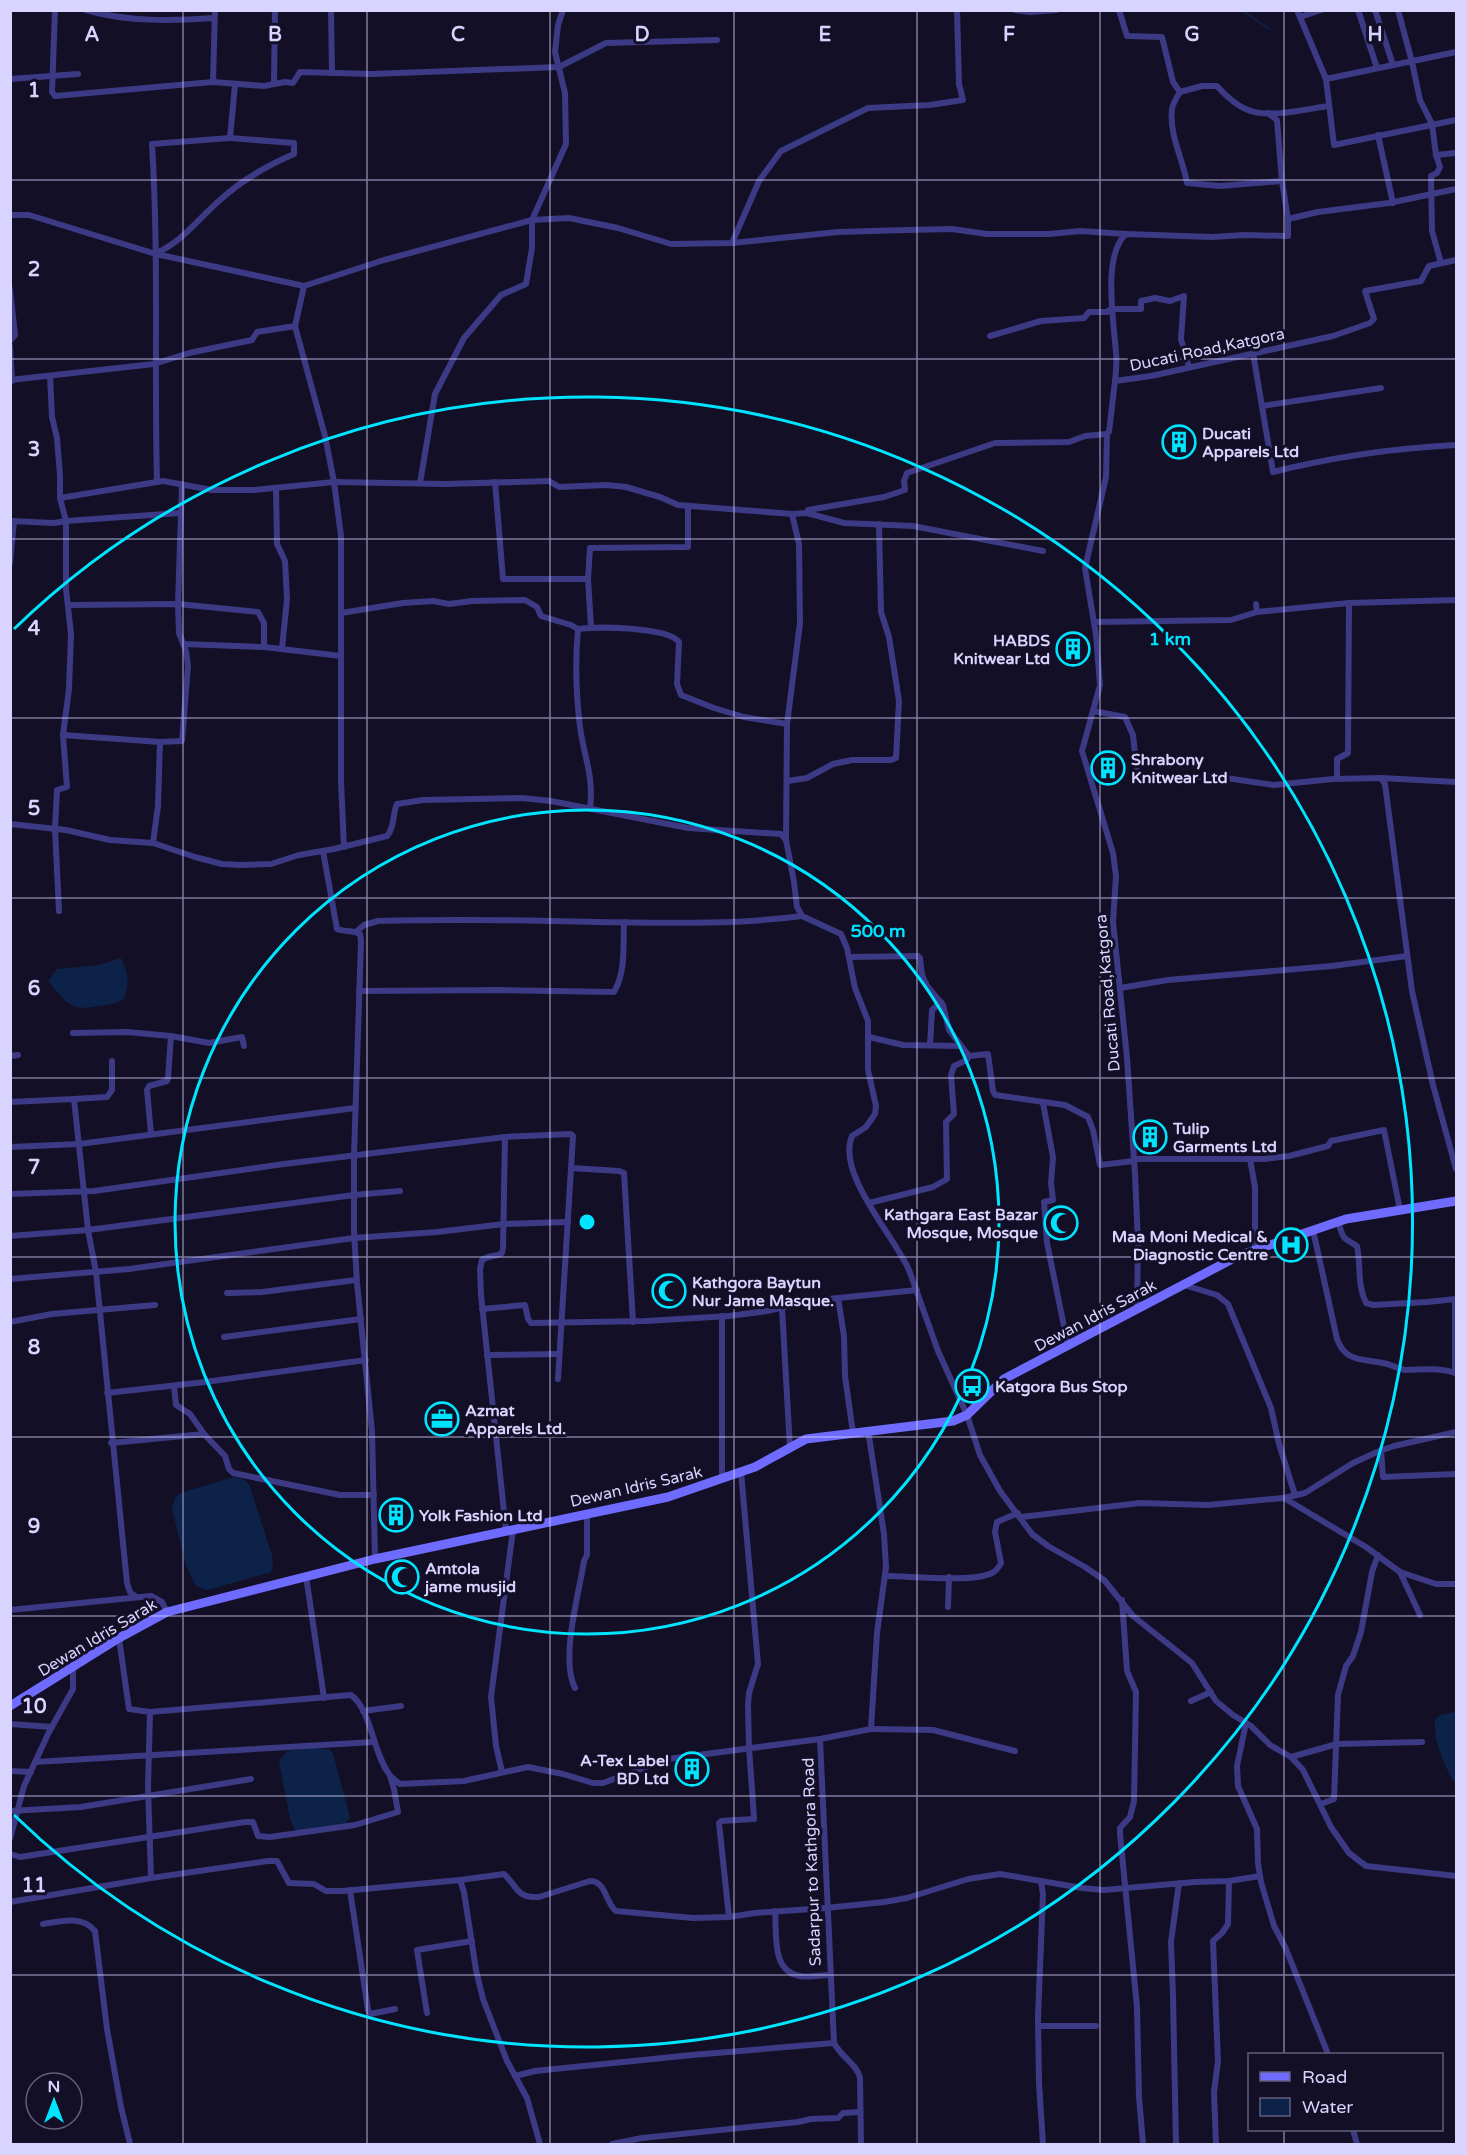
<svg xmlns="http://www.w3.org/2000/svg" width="1467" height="2155" font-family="'Varela Round',sans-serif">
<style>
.water{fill:#0c2248}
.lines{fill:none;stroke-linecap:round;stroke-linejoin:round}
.stream{stroke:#0c2248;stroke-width:1.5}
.street{stroke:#3d3a85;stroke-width:6}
.secondary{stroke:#6f6bff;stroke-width:9}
.grid{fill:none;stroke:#d9d4ff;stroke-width:1.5;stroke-opacity:0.55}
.ring{fill:none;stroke:#00e5ff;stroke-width:3}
.labels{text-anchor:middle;stroke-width:6;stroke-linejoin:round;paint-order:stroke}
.street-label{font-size:16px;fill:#d9d4ff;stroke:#130f26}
.poi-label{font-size:16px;font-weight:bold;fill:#d9d4ff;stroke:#130f26;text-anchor:start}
.grid-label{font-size:20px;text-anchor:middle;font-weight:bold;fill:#d9d4ff;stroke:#130f26;stroke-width:6;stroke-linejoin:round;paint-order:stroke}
.centre{fill:#00e5ff;stroke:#130f26;stroke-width:3}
.ring-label{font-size:18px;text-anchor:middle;font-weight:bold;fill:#00e5ff;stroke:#130f26;stroke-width:6;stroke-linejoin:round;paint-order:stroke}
</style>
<rect width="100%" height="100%" fill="#130f26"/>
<g class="water">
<path d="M121 958C128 973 130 983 124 999L117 1003 86 1008 76 1007 66 1002 48 981 57 969 99 965Z"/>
<path d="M234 1477 243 1479 249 1484 272 1555 273 1563 271 1572 212 1589 205 1590 195 1585 186 1565 172 1509 175 1498 180 1493Z"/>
<path d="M1456 1712V1785C1445 1769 1433 1740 1435 1720L1440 1715Z"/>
<path d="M313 1748 329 1749 333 1753 350 1818 344 1824 295 1831 290 1819 279 1761 287 1751Z"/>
</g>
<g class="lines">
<path class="stream" d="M1241 10 1270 29"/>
<g class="street">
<path d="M55 10 52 92 55 96 213 82 264 86 285 82 293 83 300 72 372 74 559 67 606 43 717 40"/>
<path d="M86 10C127 22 172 21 214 18"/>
<path d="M331 10 332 73"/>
<path d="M1015 10 1030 12 1056 10"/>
<path d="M1119 10 1127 36 1162 37 1173 82 1180 92 1202 86H1217C1226 96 1237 107 1251 111 1270 118 1307 109 1328 106"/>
<path d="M1297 10 1326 79 1334 145 1456 120"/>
<path d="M1358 10 1377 68"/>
<path d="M1375 10 1393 65"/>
<path d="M1398 10 1412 62 1420 100 1432 124 1436 155 1440 167 1437 173 1431 176 1432 231 1441 263"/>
<path d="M1300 17 1321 10"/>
<path d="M10 79 78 74"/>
<path d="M1326 79 1456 52"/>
<path d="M213 82 215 10"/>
<path d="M274 84 275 10"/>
<path d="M1180 92C1177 97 1173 103 1172 109 1169 135 1183 159 1187 183L1220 186 1282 181"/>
<path d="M1268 113 1277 120 1282 181 1288 219"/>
<path d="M1378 135 1393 203"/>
<path d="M1436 155 1456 153"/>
<path d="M10 215H29L156 254 304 286"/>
<path d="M532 220 566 144 565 93 555 52 558 25 563 10"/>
<path d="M732 243 759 181 781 151 868 108 930 105 963 100 959 84 957 10"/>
<path d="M157 253C184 240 197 220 220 200 242 180 266 166 294 154V143L230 138 235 85"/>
<path d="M10 289 15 335 10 341"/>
<path d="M295 326 325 436 334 482 341 536V782L344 847"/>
<path d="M990 336 1041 321 1084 318 1089 312H1107L1111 309H1141V301L1155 298 1170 301 1184 296 1181 339 1189 367"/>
<path d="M10 346 12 381"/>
<path d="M1253 353 1273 472C1333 457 1395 448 1456 445"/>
<path d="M50 376 52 417 57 438 60 475V498L66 521V589L71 634 69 689 63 735 67 787 57 790 55 829 59 911"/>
<path d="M10 380 154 364 189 353 252 340 257 332 295 326 304 286 384 260 532 220 569 218 618 228 671 244 732 243 838 232 906 230 952 229 987 234H1049L1080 231 1126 234"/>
<path d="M1115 381C1116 372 1117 362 1116 353 1114 323 1102 255 1126 234L1212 237 1245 235 1288 236V219L1318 212 1389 203 1456 189"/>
<path d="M1262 406 1381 388"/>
<path d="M157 482C154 369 159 256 152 144L230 138"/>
<path d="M495 482 503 579H588L591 627"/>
<path d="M420 483 435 394 464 338 501 295 526 284 532 248V220"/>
<path d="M276 488 277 544 285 561 287 599 282 649"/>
<path d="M60 498 163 481 212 490H253L334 482 445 484 549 481 559 487 607 485 626 487 660 497 678 505 792 514 807 513 808 510 884 497 905 490 904 481 907 473 995 443 1069 442 1085 436 1107 434"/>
<path d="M807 513 844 523 913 526 1043 551"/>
<path d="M792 514 799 544 800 623 787 724 786 840 794 882 797 907 802 916 841 934 847 948 855 988 868 1021V1070L876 1106 875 1114 866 1127 852 1136C836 1173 894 1236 909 1270L938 1351 967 1415 980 1455 1000 1491 1032 1534 1048 1546 1085 1567 1104 1580 1133 1616 1192 1663 1216 1701 1233 1715 1251 1726 1270 1745 1291 1757 1303 1770 1331 1827 1349 1853 1366 1866 1456 1876"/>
<path d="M10 521 54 523 66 521 180 513"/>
<path d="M10 563 14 521"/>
<path d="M588 579 590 548 688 547V506"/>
<path d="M1256 604 1257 612 1349 603 1456 600"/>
<path d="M69 605 178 604 258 612 264 623V647"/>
<path d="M341 613 403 603 433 601 449 604 472 601 525 600 537 607 541 616 571 625 578 629C575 661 576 694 580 727 584 757 594 776 590 809"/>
<path d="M1094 622 1231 620 1257 612"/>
<path d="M578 629C596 626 668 627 679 642L677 684 681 695 714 708 744 717 787 724"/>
<path d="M183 644 264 647 341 656"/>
<path d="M1093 711 1125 717 1133 735 1138 782H1160L1178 778 1212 776 1274 785 1333 779 1381 778 1456 782"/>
<path d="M63 735 160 742 158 806 153 843"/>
<path d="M160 742 182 741 188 666 186 651 179 633 178 604 182 484"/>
<path d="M1381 778 1385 784 1412 991 1433 1085 1456 1169"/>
<path d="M1337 779V759L1348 753 1349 603"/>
<path d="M787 781 807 778 833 764 852 760H891L896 758 899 701 889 637 881 612 879 524"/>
<path d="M10 824 66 830 110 840 153 843 195 857 222 864 240 865 271 864 299 855 334 849 387 836C395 827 392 815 397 804L423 800 522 798 551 801 688 828 781 834 786 840"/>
<path d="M323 851 337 929C344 932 353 930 360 934L361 941 354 1156V1231L357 1283 372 1431 375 1559"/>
<path d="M356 932 364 925 378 921C451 919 524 920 597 922 666 923 734 925 802 916"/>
<path d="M849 957 918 956 920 958 922 975 927 986 943 1005 949 1030 969 1056 988 1054 993 1091 995 1095 1065 1105 1088 1117 1093 1130 1100 1165 1134 1161"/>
<path d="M1120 988 1168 980 1332 966 1407 956"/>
<path d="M359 991 500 990 614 992C626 972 623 945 624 922"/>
<path d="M73 1033 127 1032 171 1036"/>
<path d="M869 1037 903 1045 961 1046"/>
<path d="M930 1045 932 1010 941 1002"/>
<path d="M10 1056 18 1055"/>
<path d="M74 1099 107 1097 112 1090V1061"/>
<path d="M10 1102 74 1099 88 1230 96 1272 127 1583 130 1592 135 1596"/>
<path d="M1043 1103 1053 1157 1051 1183 1053 1200 1044 1202 1047 1243 1068 1346"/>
<path d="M151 1134 147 1090 149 1086 167 1081 168 1078 171 1036 209 1043 242 1037 244 1046"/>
<path d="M505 1137 503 1248 502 1253C496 1257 489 1255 482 1260L480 1269 481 1295 506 1531"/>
<path d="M10 1147 79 1144 355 1108"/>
<path d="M1134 1159H1264L1289 1156 1328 1146 1331 1141 1384 1130 1400 1210"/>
<path d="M1250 1159 1255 1187V1251"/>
<path d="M571 1168 619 1171 624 1173 633 1322"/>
<path d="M10 1194 94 1191 284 1164 505 1137 571 1134 573 1136 558 1379"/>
<path d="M869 1203 933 1187 947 1179 946 1122 954 1114 951 1075 954 1066 967 1060 969 1056"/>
<path d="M1338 1221C1343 1239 1342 1237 1357 1246 1361 1265 1357 1285 1366 1303L1373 1305 1427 1302 1456 1299"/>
<path d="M1313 1230 1337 1339C1346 1364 1365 1358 1387 1364 1394 1366 1399 1369 1405 1370 1423 1370 1439 1367 1456 1373"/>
<path d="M10 1236 88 1230 354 1195 400 1191"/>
<path d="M10 1279 129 1269 354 1238 437 1232 504 1224 568 1222"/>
<path d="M1184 1285 1217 1295 1228 1304 1271 1408 1279 1444 1295 1495"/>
<path d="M227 1293 262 1292 356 1280"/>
<path d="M838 1298 844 1336 845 1376 853 1433"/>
<path d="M1455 1299V1373"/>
<path d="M782 1308 790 1448"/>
<path d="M482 1309 525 1305 528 1319 531 1323 646 1321 729 1316 767 1311 809 1301 917 1290"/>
<path d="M1137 1309 1138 1242 1135 1174 1127 1058 1113 922 1116 876 1113 853 1082 751 1100 685 1096 635 1085 568 1106 477 1107 434 1109 432 1115 381 1151 376 1333 336 1370 323 1374 319 1365 291 1421 281 1429 266 1456 260"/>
<path d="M722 1316V1479"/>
<path d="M10 1322 52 1314 155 1305"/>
<path d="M224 1337 361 1319"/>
<path d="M487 1355 559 1354"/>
<path d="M174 1386 176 1405 190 1414 204 1434 225 1456 229 1469 233 1473 340 1495H374"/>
<path d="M107 1393 205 1382 366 1360"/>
<path d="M111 1443 204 1434"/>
<path d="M1381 1450 1383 1477 1456 1474"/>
<path d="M1284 1498 1366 1547 1400 1572 1436 1584H1456"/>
<path d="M1021 1517 1140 1503 1208 1505 1284 1498 1305 1493 1353 1463 1377 1452 1394 1446 1456 1432"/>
<path d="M1400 1572 1420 1615"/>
<path d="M306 1576 324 1698"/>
<path d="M886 1576C910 1576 972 1583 992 1573 996 1571 999 1567 1001 1563L995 1532 997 1522 1018 1513"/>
<path d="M1122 1600 1127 1671 1136 1692 1134 1801 1130 1817 1120 1828V1834L1137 2007 1139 2097 1143 2144"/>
<path d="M948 1607 949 1577"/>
<path d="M10 1610 151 1596 162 1602 167 1612"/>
<path d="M119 1638 129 1709 150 1712 351 1695C371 1709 373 1753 389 1774 392 1778 396 1781 400 1784L464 1781 528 1767 563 1774 593 1783H603L668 1759 820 1739"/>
<path d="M575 1688C560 1659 579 1594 584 1561L587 1555V1513"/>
<path d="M1191 1701 1211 1692"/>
<path d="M363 1711 401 1706"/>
<path d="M150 1712 148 1787 151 1878 268 1861H277L289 1883 314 1884 326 1891H343L460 1880 464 1892 476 1970 483 1999 507 2061 527 2098 540 2144"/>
<path d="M1246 1723 1237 1766 1238 1786 1257 1829 1258 1863 1261 1882 1274 1926 1286 1949 1328 2054"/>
<path d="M10 1724 52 1727"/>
<path d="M871 1729 933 1730 1015 1751"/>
<path d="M1291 1757 1337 1744 1422 1742"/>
<path d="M35 1762 374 1742"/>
<path d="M10 1771 31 1772"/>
<path d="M502 1772 496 1746 491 1697 513 1530"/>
<path d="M1321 1804 1334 1799 1338 1695 1346 1666 1353 1656 1361 1632 1372 1572 1378 1555"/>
<path d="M10 1811 81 1807 251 1779"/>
<path d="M10 1839 24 1786 49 1732 73 1689V1668"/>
<path d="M10 1854 20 1857 245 1822H253L258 1836 270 1837 355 1825 398 1812 394 1789 390 1776"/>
<path d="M460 1880 504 1874C518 1887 516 1898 539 1897L590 1881C606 1881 605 1902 616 1911L693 1918 729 1917 755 1913 826 1908 884 1902 907 1898 968 1879 1000 1874 1082 1888 1104 1890 1195 1882 1229 1881 1260 1876"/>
<path d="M1041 1881 1043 1894 1038 2017 1039 2083 1043 2144"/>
<path d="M350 1890 368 2010 370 2014 395 2009"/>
<path d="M10 1902 151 1878"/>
<path d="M775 1911C777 1935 771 1971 800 1976 809 1978 820 1975 829 1975"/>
<path d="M729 1917 719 1823 721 1821 754 1819V1817L749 1748 748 1705 749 1693 758 1664 741 1472"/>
<path d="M43 1924C61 1921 82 1915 95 1931L107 2029 121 2107 130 2144"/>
<path d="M427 2013 417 1950 472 1941"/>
<path d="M1038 2026H1096"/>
<path d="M515 2076 535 2071 692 2055 834 2043"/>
<path d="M1353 2130 1357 2144"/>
<path d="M612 2144 642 2138 798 2122 811 2119 838 2118 843 2113 860 2112"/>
<path d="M861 2144 860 2077C855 2062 842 2058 834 2043L820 1739 871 1729 877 1633 886 1567 884 1534 868 1430"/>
<path d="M1176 2144 1173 1996 1171 1942 1179 1883"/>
<path d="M1216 2144 1214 2092 1218 2061 1213 1941 1222 1933 1228 1924 1229 1881"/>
</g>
<path class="secondary" d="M10 1706 119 1638 167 1612 375 1559 668 1497 755 1467 806 1439 953 1421 967 1415 1004 1379 1238 1256 1346 1219 1456 1201"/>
</g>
<path class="grid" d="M183 10V2144M367 10V2144M550 10V2144M734 10V2144M917 10V2144M1100 10V2144M1284 10V2054M10 180H1456M10 359H1456M10 539H1456M10 718H1456M10 898H1456M10 1078H1456M10 1257H1456M10 1437H1456M10 1616H1456M10 1796H1456M10 1975H1456M1284 2130V2144"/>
<g class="ring">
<circle cx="587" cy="1222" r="412"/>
<path d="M14 629A825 825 0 1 1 14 1815"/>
</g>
<defs>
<g id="building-ring" transform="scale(1.725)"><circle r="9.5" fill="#130f26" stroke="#00e5ff" stroke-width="1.5"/><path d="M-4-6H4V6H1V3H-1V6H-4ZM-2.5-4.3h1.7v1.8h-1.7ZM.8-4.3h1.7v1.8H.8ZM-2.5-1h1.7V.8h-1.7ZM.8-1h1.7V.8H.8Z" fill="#00e5ff"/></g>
<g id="mosque-ring" transform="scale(1.725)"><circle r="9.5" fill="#130f26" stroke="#00e5ff" stroke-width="1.5"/><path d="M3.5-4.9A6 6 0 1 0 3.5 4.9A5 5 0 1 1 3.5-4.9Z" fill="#00e5ff"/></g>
<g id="hospital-ring" transform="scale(1.725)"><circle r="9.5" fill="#130f26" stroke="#00e5ff" stroke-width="1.5"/><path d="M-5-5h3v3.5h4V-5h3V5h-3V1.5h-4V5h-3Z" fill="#00e5ff"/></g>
<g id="bus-ring" transform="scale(1.725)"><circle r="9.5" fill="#130f26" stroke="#00e5ff" stroke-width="1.5"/><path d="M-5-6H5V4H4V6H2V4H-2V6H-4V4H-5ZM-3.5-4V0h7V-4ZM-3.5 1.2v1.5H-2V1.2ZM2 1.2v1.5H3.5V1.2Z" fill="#00e5ff"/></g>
<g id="office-ring" transform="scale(1.725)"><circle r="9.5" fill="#130f26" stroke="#00e5ff" stroke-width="1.5"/><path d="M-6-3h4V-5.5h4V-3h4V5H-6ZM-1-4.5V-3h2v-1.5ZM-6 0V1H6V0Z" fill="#00e5ff"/></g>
</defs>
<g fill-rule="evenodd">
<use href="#building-ring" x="1179" y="442"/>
<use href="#building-ring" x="1073" y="649"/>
<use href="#building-ring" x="1108" y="768"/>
<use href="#building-ring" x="1150" y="1137"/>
<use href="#mosque-ring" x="1061" y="1223"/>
<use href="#hospital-ring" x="1291" y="1245"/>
<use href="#mosque-ring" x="669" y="1291"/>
<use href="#bus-ring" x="972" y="1386"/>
<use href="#office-ring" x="442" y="1419"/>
<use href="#building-ring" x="396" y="1515"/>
<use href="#mosque-ring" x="402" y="1577"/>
<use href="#building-ring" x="692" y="1769"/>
</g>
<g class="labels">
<g class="street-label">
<text transform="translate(1207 349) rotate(-12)" y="6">Ducati Road,Katgora</text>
<text transform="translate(1107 993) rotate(-95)" y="6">Ducati Road,Katgora</text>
<text transform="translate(1095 1315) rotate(-28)" y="6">Dewan Idris Sarak</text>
<text transform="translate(636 1486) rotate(-13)" y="6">Dewan Idris Sarak</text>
<text transform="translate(97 1637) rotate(-31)" y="6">Dewan Idris Sarak</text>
<text transform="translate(811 1862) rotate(-92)" y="6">Sadarpur to Kathgora Road</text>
</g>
<g class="poi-label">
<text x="1202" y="439">Ducati<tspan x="1202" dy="18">Apparels Ltd</tspan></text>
<text x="1050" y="646" text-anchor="end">HABDS<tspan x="1050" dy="18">Knitwear Ltd</tspan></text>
<text x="1131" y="765">Shrabony<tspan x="1131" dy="18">Knitwear Ltd</tspan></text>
<text x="1173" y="1134">Tulip<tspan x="1173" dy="18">Garments Ltd</tspan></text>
<text x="1038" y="1220" text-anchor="end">Kathgara East Bazar<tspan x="1038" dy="18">Mosque, Mosque</tspan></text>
<text x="1268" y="1242" text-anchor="end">Maa Moni Medical &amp;<tspan x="1268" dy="18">Diagnostic Centre</tspan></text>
<text x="692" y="1288">Kathgora Baytun<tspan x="692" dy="18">Nur Jame Masque.</tspan></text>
<text x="995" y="1392">Katgora Bus Stop</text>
<text x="465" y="1416">Azmat<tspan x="465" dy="18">Apparels Ltd.</tspan></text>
<text x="419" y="1521">Yolk Fashion Ltd</text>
<text x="425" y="1574">Amtola<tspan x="425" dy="18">jame musjid</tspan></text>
<text x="669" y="1766" text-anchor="end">A-Tex Label<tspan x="669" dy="18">BD Ltd</tspan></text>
</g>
</g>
<g class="grid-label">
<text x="92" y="41">A</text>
<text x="275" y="41">B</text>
<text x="458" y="41">C</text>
<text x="642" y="41">D</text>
<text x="825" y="41">E</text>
<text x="1009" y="41">F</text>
<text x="1192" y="41">G</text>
<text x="1375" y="41">H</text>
<text x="34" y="97">1</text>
<text x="34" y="276">2</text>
<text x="34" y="456">3</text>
<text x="34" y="635">4</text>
<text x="34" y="815">5</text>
<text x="34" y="995">6</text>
<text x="34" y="1174">7</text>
<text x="34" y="1354">8</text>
<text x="34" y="1533">9</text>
<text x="34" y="1713">10</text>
<text x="34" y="1892">11</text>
</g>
<circle cx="587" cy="1222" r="9" class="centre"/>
<g class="ring-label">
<text x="1170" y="645">1 km</text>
<text x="878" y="937">500 m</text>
</g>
<rect width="1467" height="2155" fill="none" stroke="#d9d4ff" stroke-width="24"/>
<rect x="1248" y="2053" width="195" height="78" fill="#130f26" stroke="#625e7d" stroke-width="1.5"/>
<rect x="1260" y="2072" width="30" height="9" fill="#6f6bff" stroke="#625e7d" stroke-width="1.5"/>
<text x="1302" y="2083" font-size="18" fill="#d9d4ff">Road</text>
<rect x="1260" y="2098" width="30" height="18" fill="#0c2248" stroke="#625e7d" stroke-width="1.5"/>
<text x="1302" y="2113" font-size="18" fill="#d9d4ff">Water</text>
<g transform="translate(54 2101)"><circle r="28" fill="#130f26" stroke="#625e7d" stroke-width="1.5"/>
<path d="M0-4.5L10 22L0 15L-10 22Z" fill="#00e5ff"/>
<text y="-9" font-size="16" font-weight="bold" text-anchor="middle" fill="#d9d4ff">N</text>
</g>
</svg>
